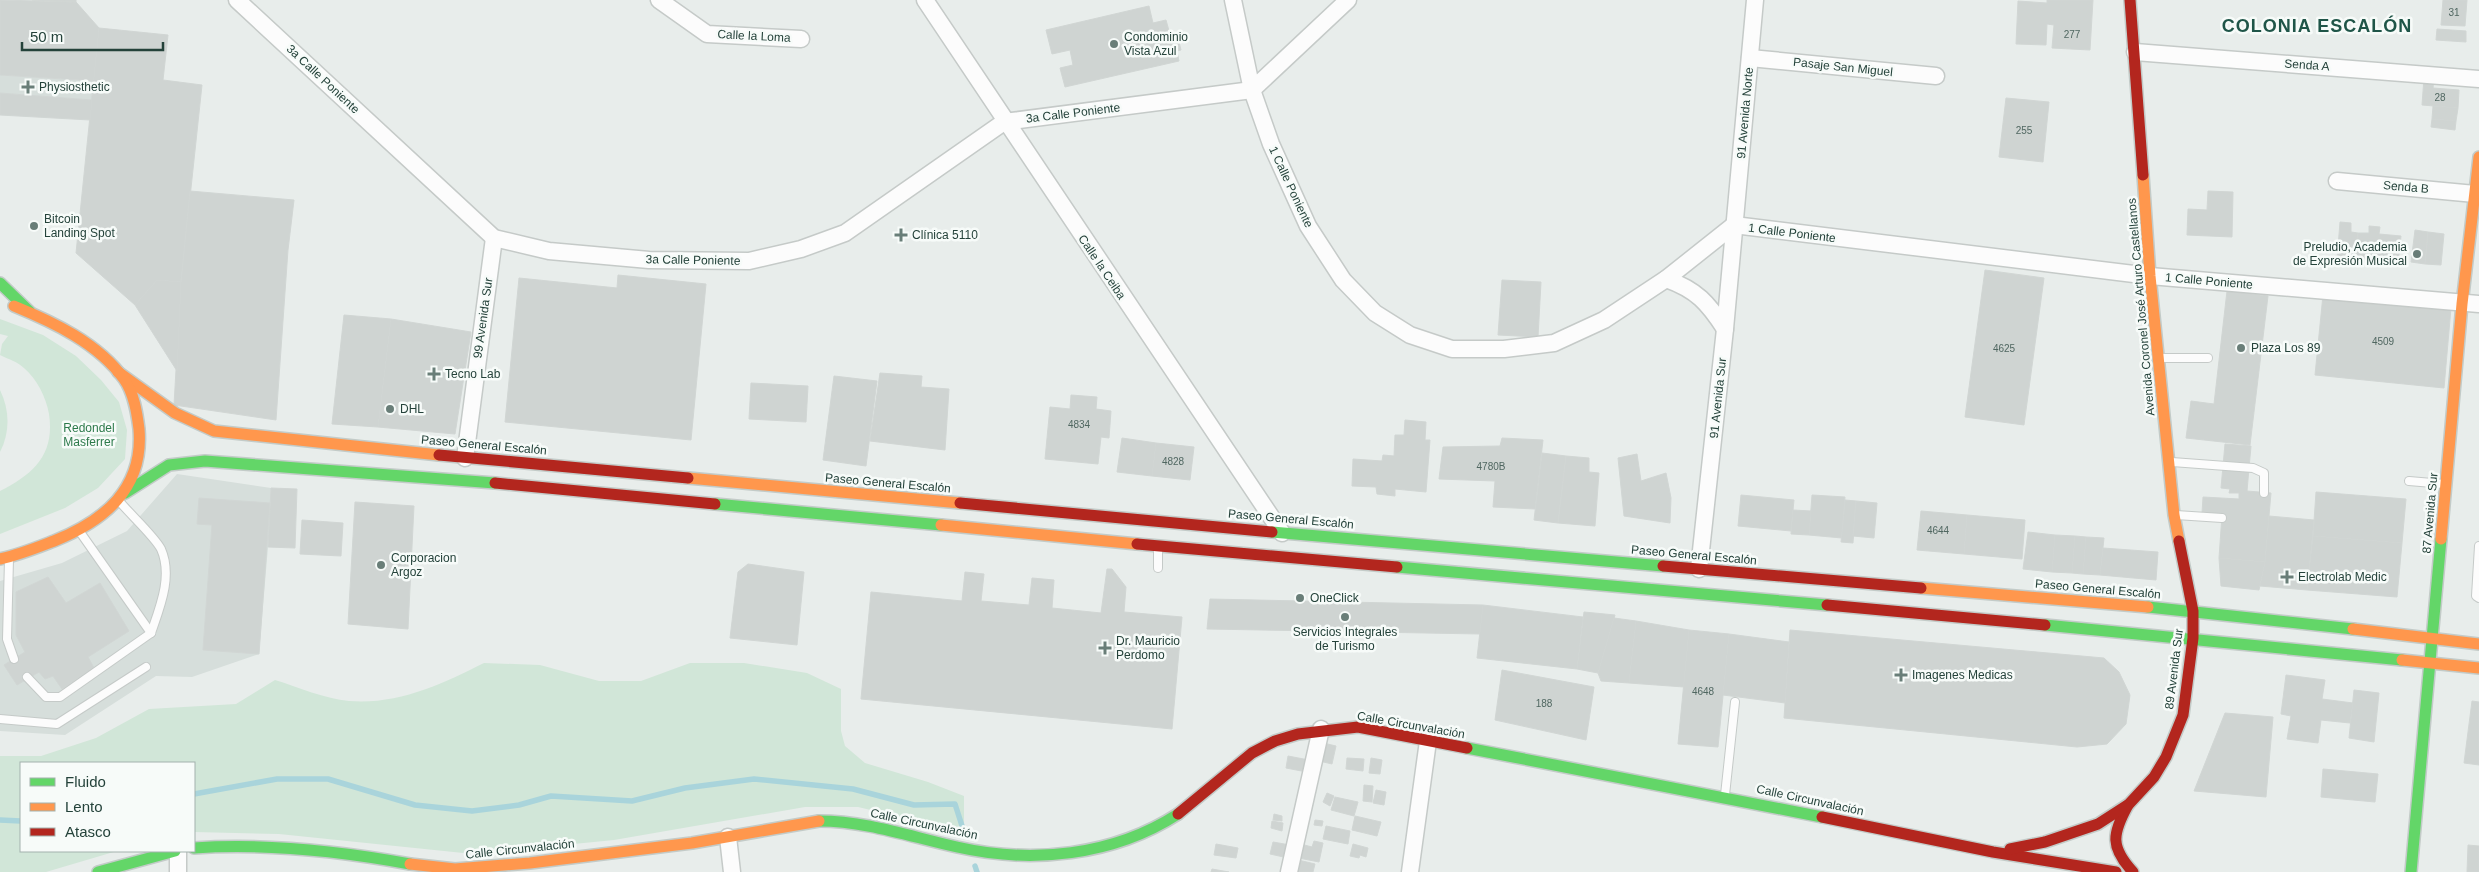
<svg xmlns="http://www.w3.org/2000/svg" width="2479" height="872" font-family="Arial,sans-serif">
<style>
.built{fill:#d6dedb}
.green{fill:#d1e6d8}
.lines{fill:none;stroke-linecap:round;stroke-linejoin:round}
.stream{stroke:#a9d4db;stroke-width:5.5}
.building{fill:#cfd4d2;stroke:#d1d6d4}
.lane-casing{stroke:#c5cac8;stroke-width:10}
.street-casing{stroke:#c5cac8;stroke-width:19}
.fast-casing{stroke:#c3cbc8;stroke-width:14}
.slow-casing{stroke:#c3cbc8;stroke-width:14}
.jam-casing{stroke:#c3cbc8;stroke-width:14}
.lane{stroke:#fcfcfc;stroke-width:8}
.street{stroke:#fcfcfc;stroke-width:16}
.fast{stroke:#63d668;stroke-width:11}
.slow{stroke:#ff974d;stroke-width:11}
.jam{stroke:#b3261e;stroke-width:11}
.poi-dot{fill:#697e78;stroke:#f7fbf9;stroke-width:2}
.labels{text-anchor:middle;stroke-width:5;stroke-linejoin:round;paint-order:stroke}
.number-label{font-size:10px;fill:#506761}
.street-label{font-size:12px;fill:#24423a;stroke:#f7fbf9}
.poi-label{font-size:12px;fill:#24423a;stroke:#f7fbf9;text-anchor:start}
.park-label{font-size:12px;fill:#2d7a4b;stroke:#f7fbf9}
.district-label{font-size:18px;font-weight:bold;letter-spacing:1px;fill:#1f5548;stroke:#f7fbf9}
</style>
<rect width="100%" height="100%" fill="#e8edeb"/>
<g class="built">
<path d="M0 75 95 81 92 100 0 93Z"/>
<path d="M177 474 271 488 268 547 259 654 192 677 156 676 65 735 0 731V581L62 563 127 531Z"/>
</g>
<g class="green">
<path d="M0 319 43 335 76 356 101 380 119 402 127 430 125 459 98 488 65 508 0 534V491C34 474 55 454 49 414 46 397 37 379 24 368 18 362 8 359 0 355L2 344 8 336 0 334Z"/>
<path d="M0 390C10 410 10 433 0 452Z"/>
<path d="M484 663 540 665 599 681H641L690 663H744L807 673 841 689V731L845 746 865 763 928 782 964 796V832L858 807H805L614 840 473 854 279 834 194 832V763H21V851H117L46 872H0V756H41L96 738 149 709 236 704 275 680C298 687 325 699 349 701 398 705 442 684 484 663Z"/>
</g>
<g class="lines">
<g class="stream">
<path d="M194 794 277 779H328L415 805 472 811 519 805 551 796 632 801 685 788 754 779 853 789 914 805 955 804 964 832"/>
<path d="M0 820 21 821"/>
<path d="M975 866 977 872"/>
</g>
</g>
<g class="building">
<path d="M0 0 76 2 99 28 95 81 0 75Z"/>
<path d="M32 0H76V2Z"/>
<path d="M2047 0H2093L2090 50 2052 48 2054 25 2047 24 2046 45 2016 44 2018 1 2047 3Z"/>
<path d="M2443 0H2467L2465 26 2441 25Z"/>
<path d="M1149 6 1153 23 1166 20 1171 38H1178L1181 50 1177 51 1179 61 1065 87 1060 68 1073 65 1070 50 1052 54 1046 30Z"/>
<path d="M99 28 168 35 163 80 202 85 181 282 157 280 135 305 76 253Z"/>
<path d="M2437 29 2466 31V42L2436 40Z"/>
<path d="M2424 78 2434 79 2433 88 2459 90 2458 108 2422 105Z"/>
<path d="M0 93 92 100 90 120 0 115Z"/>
<path d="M2006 98 2049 102 2043 162 1999 157Z"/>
<path d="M2433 106 2458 108 2456 121 2432 119Z"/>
<path d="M2432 119 2456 121 2455 130 2431 127Z"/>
<path d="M190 191 294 200 288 250 276 420 174 405 181 282Z"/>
<path d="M2208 191 2233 192 2232 237 2187 235 2188 209 2207 210Z"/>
<path d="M2340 222 2351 223V232L2358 233 2356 261 2337 259Z"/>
<path d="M2369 226 2380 227 2379 234 2401 236 2398 264 2356 261 2358 233H2369Z"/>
<path d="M2415 230 2428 232 2425 264 2411 262Z"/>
<path d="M2428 232 2444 234 2441 265 2425 264Z"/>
<path d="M1985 270 2044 278 2024 425 1965 417Z"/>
<path d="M618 275 706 284 691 440 505 422 519 278 617 288Z"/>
<path d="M157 280 181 282 177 371 135 305Z"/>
<path d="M1502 280 1541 282 1538 337 1498 335Z"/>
<path d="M2227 291 2268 296 2250 445 2186 438 2191 401 2214 404Z"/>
<path d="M2323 295 2451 308 2444 388 2315 375Z"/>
<path d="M344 315 391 319 378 427 332 424Z"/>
<path d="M391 319 471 332 455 434 378 427Z"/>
<path d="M880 373 922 376 921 387 949 389 945 450 870 441Z"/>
<path d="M834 376 877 381 866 466 823 460Z"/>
<path d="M751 383 808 386 806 422 749 419Z"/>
<path d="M1071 395 1097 397 1096 409 1111 411 1109 438 1101 437 1098 464 1045 459 1050 407 1070 409Z"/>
<path d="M1405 420 1426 422 1425 440H1430L1426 492 1395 489V496L1377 494 1376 487 1352 486 1353 459 1382 461 1383 455 1394 456 1395 435H1404Z"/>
<path d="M1122 438 1156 443 1152 476 1117 472Z"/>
<path d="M1502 438 1543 440 1535 509 1493 507 1495 481 1439 479 1443 447 1500 446Z"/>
<path d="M1156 443 1194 447 1190 480 1152 476Z"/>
<path d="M2225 444 2251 446 2247 491 2271 493 2265 562 2219 558 2222 515 2202 513 2203 497 2239 499V493H2229L2230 489 2221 488Z"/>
<path d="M1542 453 1566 456 1558 523 1534 520Z"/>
<path d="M1637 454 1641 481 1666 473 1671 498 1670 523 1624 516 1618 458Z"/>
<path d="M1566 456 1589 458V472L1599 473 1595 526 1558 523Z"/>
<path d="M271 488 297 489 295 548 268 547Z"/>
<path d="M2316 492 2406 499 2402 543 2313 536Z"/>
<path d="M1741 495 1794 500 1791 531 1738 526Z"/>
<path d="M1812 495 1845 497 1842 538 1809 535Z"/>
<path d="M199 498 270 503 259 654 203 650 212 525 197 524Z"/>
<path d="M1845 500 1856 501 1853 543 1841 542Z"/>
<path d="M1856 501 1877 503 1874 538 1853 536Z"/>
<path d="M355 502 414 506 408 629 348 624Z"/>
<path d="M1793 510 1811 511 1809 535 1791 534Z"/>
<path d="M1921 511 1967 515 1964 554 1917 550Z"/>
<path d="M1967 515 2025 520 2022 559 1964 554Z"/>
<path d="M2269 516 2314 520 2307 590 2260 586 2265 562Z"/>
<path d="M302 520 343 523 341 556 300 554Z"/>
<path d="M2028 532 2055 535 2052 572 2023 569Z"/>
<path d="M2055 535 2075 536 2072 573 2052 572Z"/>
<path d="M2075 536 2086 537 2083 574 2072 573Z"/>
<path d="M2313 536 2402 543 2397 597 2307 590Z"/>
<path d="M2086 537 2104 538 2100 575 2083 574Z"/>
<path d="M2103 548 2158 552 2156 580 2100 575Z"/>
<path d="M2219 558 2265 562 2259 590 2221 586Z"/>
<path d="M748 564 804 572 797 645 730 638 738 572Z"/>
<path d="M1107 569H1112L1126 587 1124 612 1182 617 1172 729 861 699 871 592 962 601 965 572 984 574 981 601 1029 605 1032 578 1054 580 1052 608 1101 613Z"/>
<path d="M48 577 66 603 100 583 129 631 88 657 94 668 62 689 53 676 45 679 39 672 17 685 4 665 25 652 16 635V592Z"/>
<path d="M1210 599 1483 605 1480 634 1207 629Z"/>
<path d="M1483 605 1583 617 1577 669 1477 658Z"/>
<path d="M1584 612 1615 615 1598 673 1577 669Z"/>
<path d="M1614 618 1636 621 1629 683 1601 681 1598 673Z"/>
<path d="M1636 621 1689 630 1684 687 1629 683Z"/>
<path d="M1689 630 1729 634 1718 747 1678 744Z"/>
<path d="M1790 630 2104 658 2119 672 2130 695 2126 724 2107 744 2077 747 1784 718Z"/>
<path d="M1729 634 1789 642 1785 703 1723 695Z"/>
<path d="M1502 670 1594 687 1586 740 1495 720Z"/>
<path d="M2286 675 2325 680 2322 699 2353 703 2350 723 2321 720 2318 743 2287 739 2291 716 2281 714Z"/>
<path d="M2354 690 2379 693 2374 742 2349 738Z"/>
<path d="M2472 701 2479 702V765L2464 763Z"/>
<path d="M2225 713 2273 717 2266 797 2194 791Z"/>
<path d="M1319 742 1336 746 1332 764 1315 760Z"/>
<path d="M1288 756 1314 761 1312 773 1286 768Z"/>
<path d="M1347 758 1364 759 1363 771 1346 769Z"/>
<path d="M1371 758 1382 760 1380 774 1369 773Z"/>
<path d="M2323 769 2378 774 2375 802 2321 797Z"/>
<path d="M1364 785 1373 786 1372 802 1363 801Z"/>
<path d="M1376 790 1386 792 1384 805 1373 803Z"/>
<path d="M1327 793 1334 796 1330 806 1323 802Z"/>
<path d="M1335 797 1358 802 1354 816 1331 810Z"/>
<path d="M1274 814 1282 816V821L1273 820Z"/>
<path d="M1355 816 1381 822 1377 836 1352 830Z"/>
<path d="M1315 820 1323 821 1322 826 1314 825Z"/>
<path d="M1272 821 1283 823 1282 831 1271 828Z"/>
<path d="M1326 826 1350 831 1348 844 1323 839Z"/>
<path d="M1314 841 1323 843 1319 862 1294 857 1297 843 1312 847Z"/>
<path d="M1273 842 1290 845 1288 858 1270 854Z"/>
<path d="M1216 844 1238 848 1236 858 1214 855Z"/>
<path d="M1353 844 1368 848 1366 857 1360 855 1359 858 1350 856Z"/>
<path d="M2468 845 2479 846V872H2467Z"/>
<path d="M1294 859 1315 864 1313 872H1291Z"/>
<path d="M1212 869 1229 872H1211Z"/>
</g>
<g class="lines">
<g class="lane-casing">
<g id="lane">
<path d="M2160 358H2208"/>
<path d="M2172 462 2253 468 2264 473V493"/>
<path d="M2409 481 2444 484"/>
<path d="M120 502C130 514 155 537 161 549 173 576 160 607 151 633"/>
<path d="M2176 515 2222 518"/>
<path d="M80 532 151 633"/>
<path d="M2479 546 2476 596 2479 598"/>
<path d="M9 559 7 639 14 659"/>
<path d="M1158 568V547"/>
<path d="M27 677 46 697H60L151 633"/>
<path d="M0 719 57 724 146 667"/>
<path d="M1725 795 1735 702"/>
</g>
</g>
<g class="street-casing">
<g id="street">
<path d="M237 0 494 238 549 251 649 260 749 261 801 249 845 233 1004 122 1252 90 1348 0"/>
<path d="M659 0 707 34 801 39"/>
<path d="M925 0 1282 533"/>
<path d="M1233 0 1252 90 1271 144 1308 226 1343 280 1375 313 1410 335 1452 349H1504L1554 343 1604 320 1666 279 1734 225 2150 276 2479 304"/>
<path d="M2135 52 2479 79"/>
<path d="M1750 58 1936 76"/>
<path d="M2337 181 2475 194"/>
<path d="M1666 279C1697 290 1708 303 1725 329"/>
<path d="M465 458 494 238"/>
<path d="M1699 569 1725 329 1755 0"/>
<path d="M728 837 732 872"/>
<path d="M178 851V872"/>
<path d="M1289 872 1321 729"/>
<path d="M1410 872 1428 741"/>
</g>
</g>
<g class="fast-casing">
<g id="fast">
<path d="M0 283 30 312"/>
<path d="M125 493 169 465 205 461 495 483"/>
<path d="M715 504 941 525"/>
<path d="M1272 532 1663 566"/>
<path d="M1397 567 1827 605"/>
<path d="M2148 607 2353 629"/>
<path d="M2045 625 2402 660"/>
<path d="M1467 748 1822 817"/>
<path d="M819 821C867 821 911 837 957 847 1032 864 1113 856 1178 814"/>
<path d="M194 848C266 843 339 851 410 864"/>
<path d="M98 872 175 851"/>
<path d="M2411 872 2441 539"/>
</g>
</g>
<g class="slow-casing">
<g id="slow">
<path d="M2143 175 2150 276 2174 515 2179 541"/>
<path d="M118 372 175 413 214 431 439 455"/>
<path d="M688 478 960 503"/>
<path d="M941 525 1137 544"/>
<path d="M2441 539 2462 304 2479 157"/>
<path d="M0 559C19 555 36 548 54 541 104 521 144 489 139 429 137 413 134 393 124 379 98 343 53 322 14 306"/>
<path d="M1921 588 2148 607"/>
<path d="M2353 629 2479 644"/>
<path d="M2402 660 2479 668"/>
<path d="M410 864 455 869 530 863 692 843 819 821"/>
</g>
</g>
<g class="jam-casing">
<g id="jam">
<path d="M2130 0 2143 175"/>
<path d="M439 455 688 478"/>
<path d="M495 483 715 504"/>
<path d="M960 503 1272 532"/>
<path d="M1137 544 1397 567"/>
<path d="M1663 566 1921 588"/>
<path d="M1827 605 2045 625"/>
<path d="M2128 805C2112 834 2110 847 2133 872"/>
<path d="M1178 814 1252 753 1275 741 1298 734 1358 727 1467 748"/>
<path d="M1822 817 1993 852 2116 872"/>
<path d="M2010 849 2045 842 2098 824 2129 804 2154 777 2166 757 2183 715 2193 638V611L2179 541"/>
</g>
</g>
<use href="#lane" class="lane"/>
<use href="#street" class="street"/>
<use href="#fast" class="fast"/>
<use href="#slow" class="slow"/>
<use href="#jam" class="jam"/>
</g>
<g class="poi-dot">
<circle cx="1114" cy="44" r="5"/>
<path d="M25.5 79.5h5v5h5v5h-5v5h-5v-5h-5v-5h5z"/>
<circle cx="34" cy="226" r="5"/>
<path d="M898.5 227.5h5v5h5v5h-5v5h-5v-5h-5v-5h5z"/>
<circle cx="2417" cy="254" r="5"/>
<circle cx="2241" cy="348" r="5"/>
<path d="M431.5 366.5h5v5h5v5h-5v5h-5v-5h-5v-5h5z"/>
<circle cx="390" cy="409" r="5"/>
<circle cx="381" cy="565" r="5"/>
<path d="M2284.5 569.5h5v5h5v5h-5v5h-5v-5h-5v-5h5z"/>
<circle cx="1300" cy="598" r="5"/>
<circle cx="1345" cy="617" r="5"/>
<path d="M1102.5 640.5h5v5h5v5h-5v5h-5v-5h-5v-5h5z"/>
<path d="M1898.5 667.5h5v5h5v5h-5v5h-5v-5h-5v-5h5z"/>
</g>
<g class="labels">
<g class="number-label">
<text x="2454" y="16">31</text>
<text x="2072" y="38">277</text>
<text x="2440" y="101">28</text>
<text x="2024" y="134">255</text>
<text x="2383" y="345">4509</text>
<text x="2004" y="352">4625</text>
<text x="1079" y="428">4834</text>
<text x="1173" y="465">4828</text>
<text x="1491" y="470">4780B</text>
<text x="1938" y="534">4644</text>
<text x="1703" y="695">4648</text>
<text x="1544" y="707">188</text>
</g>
<g class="street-label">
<text transform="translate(754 36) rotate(3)" y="4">Calle la Loma</text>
<text transform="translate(2307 65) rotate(4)" y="4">Senda A</text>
<text transform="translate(1843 67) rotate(6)" y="4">Pasaje San Miguel</text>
<text transform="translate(323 79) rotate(43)" y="4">3a Calle Poniente</text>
<text transform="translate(1073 113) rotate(-7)" y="4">3a Calle Poniente</text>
<text transform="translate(1745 113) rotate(-85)" y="4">91 Avenida Norte</text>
<text transform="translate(1291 187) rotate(65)" y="4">1 Calle Poniente</text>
<text transform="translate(2406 187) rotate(5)" y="4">Senda B</text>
<text transform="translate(1792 233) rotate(7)" y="4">1 Calle Poniente</text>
<text transform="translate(693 260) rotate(1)" y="4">3a Calle Poniente</text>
<text transform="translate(1102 267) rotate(56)" y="4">Calle la Ceiba</text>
<text transform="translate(2209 281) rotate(5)" y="4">1 Calle Poniente</text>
<text transform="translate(2141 307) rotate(-95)" y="4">Avenida Coronel José Arturo Castellanos</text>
<text transform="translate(483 318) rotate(-82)" y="4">99 Avenida Sur</text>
<text transform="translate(1718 398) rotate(-84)" y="4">91 Avenida Sur</text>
<text transform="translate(484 445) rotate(5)" y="4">Paseo General Escalón</text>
<text transform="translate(888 483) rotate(5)" y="4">Paseo General Escalón</text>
<text transform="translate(2430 513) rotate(-85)" y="4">87 Avenida Sur</text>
<text transform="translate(1291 519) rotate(5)" y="4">Paseo General Escalón</text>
<text transform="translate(1694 555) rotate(5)" y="4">Paseo General Escalón</text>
<text transform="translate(2098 589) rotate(5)" y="4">Paseo General Escalón</text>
<text transform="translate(2174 669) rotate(-83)" y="4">89 Avenida Sur</text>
<text transform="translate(1411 725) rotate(10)" y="4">Calle Circunvalación</text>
<text transform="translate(1810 800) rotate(12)" y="4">Calle Circunvalación</text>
<text transform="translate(924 824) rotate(12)" y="4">Calle Circunvalación</text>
<text transform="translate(520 849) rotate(-6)" y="4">Calle Circunvalación</text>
</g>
<g class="poi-label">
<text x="1124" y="41">Condominio<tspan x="1124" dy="14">Vista Azul</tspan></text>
<text x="39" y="91">Physiosthetic</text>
<text x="44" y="223">Bitcoin<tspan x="44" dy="14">Landing Spot</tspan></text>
<text x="912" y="239">Clínica 5110</text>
<text x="2407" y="251" text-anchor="end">Preludio, Academia<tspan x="2407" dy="14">de Expresión Musical</tspan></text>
<text x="2251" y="352">Plaza Los 89</text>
<text x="445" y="378">Tecno Lab</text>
<text x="400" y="413">DHL</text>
<text x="391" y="562">Corporacion<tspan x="391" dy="14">Argoz</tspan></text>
<text x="2298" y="581">Electrolab Medic</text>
<text x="1310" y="602">OneClick</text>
<text x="1345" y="636" text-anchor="middle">Servicios Integrales<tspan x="1345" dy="14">de Turismo</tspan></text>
<text x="1116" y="645">Dr. Mauricio<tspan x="1116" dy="14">Perdomo</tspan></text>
<text x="1912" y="679">Imagenes Medicas</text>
</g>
<g class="park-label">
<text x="89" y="432">Redondel<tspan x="89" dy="14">Masferrer</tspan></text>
</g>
<g class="district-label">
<text x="2317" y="32">COLONIA ESCALÓN</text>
</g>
</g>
<rect x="20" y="762" width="175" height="90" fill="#f7fbf9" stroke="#a3b1ad"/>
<rect x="30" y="778" width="25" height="8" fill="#63d668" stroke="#a3b1ad"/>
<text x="65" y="787" font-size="15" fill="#24423a">Fluido</text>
<rect x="30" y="803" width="25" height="8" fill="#ff974d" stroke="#a3b1ad"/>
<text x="65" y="812" font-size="15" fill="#24423a">Lento</text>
<rect x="30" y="828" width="25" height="8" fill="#b3261e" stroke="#a3b1ad"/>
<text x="65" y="837" font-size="15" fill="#24423a">Atasco</text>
<path d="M22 42v8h141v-8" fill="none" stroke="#24423a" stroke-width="2.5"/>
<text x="30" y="42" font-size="15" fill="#24423a" stroke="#f7fbf9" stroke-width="4" paint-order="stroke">50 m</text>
</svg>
